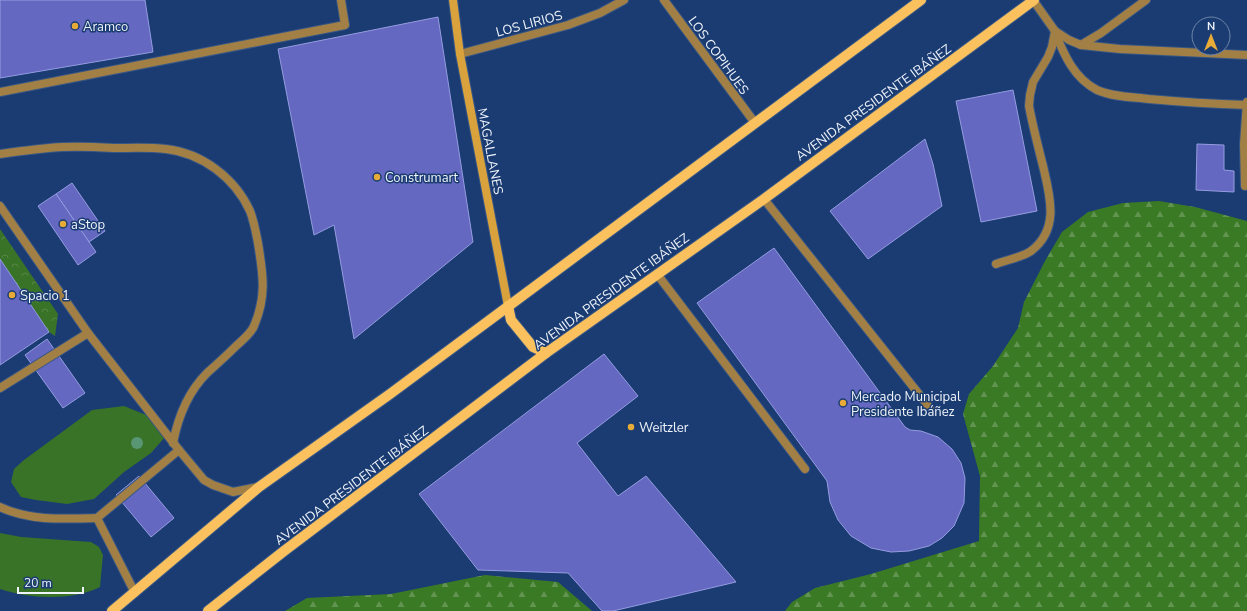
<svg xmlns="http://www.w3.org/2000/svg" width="1247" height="611" font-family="'Nunito Sans',sans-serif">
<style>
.grass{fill:#397327}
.forest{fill:url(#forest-firs)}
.park{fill:url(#park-crowns)}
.building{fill:#6468c0;stroke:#959ce1}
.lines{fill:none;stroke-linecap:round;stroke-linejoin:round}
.lane-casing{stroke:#385685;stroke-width:10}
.street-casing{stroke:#385685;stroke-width:10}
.secondary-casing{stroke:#385685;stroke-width:10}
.primary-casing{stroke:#385685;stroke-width:12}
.lane{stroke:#a27f44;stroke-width:8}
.street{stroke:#a27f44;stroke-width:8}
.secondary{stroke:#daa23c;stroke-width:8}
.primary{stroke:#fac15e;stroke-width:10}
.tree{fill:#599673}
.poi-dot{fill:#e8ab37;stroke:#1a3c72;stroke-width:1.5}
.labels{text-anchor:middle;stroke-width:3;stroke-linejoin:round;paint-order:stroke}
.street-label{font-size:13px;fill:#eff3fa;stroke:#1a3c72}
.poi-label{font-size:13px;fill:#eff3fa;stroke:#1a3c72;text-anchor:start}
</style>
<defs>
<pattern id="forest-firs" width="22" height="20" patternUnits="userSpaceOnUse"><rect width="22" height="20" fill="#3b7a25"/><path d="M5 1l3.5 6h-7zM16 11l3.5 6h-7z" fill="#619450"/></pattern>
<pattern id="park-crowns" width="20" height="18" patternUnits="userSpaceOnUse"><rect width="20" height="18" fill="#397327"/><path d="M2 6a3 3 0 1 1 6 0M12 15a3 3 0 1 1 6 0" fill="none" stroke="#568747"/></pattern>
</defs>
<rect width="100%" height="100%" fill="#1a3c72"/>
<g class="grass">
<path d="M124 406 151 417 165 437 151 453 124 472 94 499 67 504 36 500 21 497 11 482 14 469 24 460 92 410Z"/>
<path d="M0 533 21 537 91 542 99 547 103 555 100 587C72 601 30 599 0 589Z"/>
</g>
<g class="forest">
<path d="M1159 201 1195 207 1247 221V611H785L792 602 815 588 871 574 979 541 980 476 963 414 969 394 993 366 1018 328 1024 302 1045 261 1062 232 1088 212 1123 203Z"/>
<path d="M485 575 558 582 592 611H285L307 598 391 594Z"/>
</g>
<path class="park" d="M0 229 58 314 55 336 49 332 0 259Z"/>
<g class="building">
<path d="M0 0H145L153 52 0 78Z"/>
<path d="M438 17 473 242 354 339 334 225 314 235 278 49Z"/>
<path d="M1013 90 1037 211 981 222 956 101Z"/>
<path d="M925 139 933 164 942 206 868 259 830 211Z"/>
<path d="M1197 144 1224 145V170L1234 171V192L1196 190Z"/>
<path d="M72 183 105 231 89 242 56 194Z"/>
<path d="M56 194 96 252 78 265 38 206Z"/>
<path d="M774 248 905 427 910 430 921 431 938 437 952 449 961 463 965 478 964 503 954 526 942 538 929 546 909 551 891 552 871 548 851 536 838 520 830 502 827 481 697 303Z"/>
<path d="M0 259 49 332 0 365Z"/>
<path d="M47 339 85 393 63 408 25 355Z"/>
<path d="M604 354 638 396 577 443 618 496 646 476 736 582 613 611H602L568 573 478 570 419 494Z"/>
<path d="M139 476 174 518 151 537 116 495Z"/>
</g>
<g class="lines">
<g class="lane-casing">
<g id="lane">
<path d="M1033 0 1055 31 1069 40 1081 45 1120 49 1247 55"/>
<path d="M1055 32C1064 55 1074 78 1097 90 1113 97 1132 97 1149 99 1181 102 1214 104 1247 105"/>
<path d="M1081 45 1101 33 1146 0"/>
<path d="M0 92 345 25 341 0"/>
<path d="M0 154C21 151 42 148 63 147 80 146 97 147 114 148 131 148 149 147 166 149 202 153 235 178 250 211 254 221 256 233 258 243 263 274 267 296 254 326 251 334 240 342 234 348 225 357 216 365 207 373 188 392 178 417 173 443"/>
<path d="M1245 186 1244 144 1247 102"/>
<path d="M764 199 930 408"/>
<path d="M0 206 88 333"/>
<path d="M996 264C1006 260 1023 257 1031 251 1060 229 1050 196 1043 166 1038 146 1033 127 1029 106L1030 95 1033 82 1048 57 1052 47 1055 31"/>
<path d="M657 274 805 469"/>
<path d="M0 388 88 333 179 450 204 480 213 485 233 492 258 487"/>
<path d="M0 507C30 521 64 519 97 518"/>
<path d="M135 593 97 518 179 450"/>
</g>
</g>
<g class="street-casing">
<g id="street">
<path d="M664 0 755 123"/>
<path d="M460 54 568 25 600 13 624 0"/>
</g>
</g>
<g class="secondary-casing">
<path id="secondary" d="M453 0 460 54 508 306"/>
</g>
<g class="primary-casing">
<g id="primary">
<path d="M508 306 511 320 533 347 546 353"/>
<path d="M112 611 259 487 390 394 921 0"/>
<path d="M208 611 284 551 546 353 764 199 1034 0"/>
</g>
</g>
<use href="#lane" class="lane"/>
<use href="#street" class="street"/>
<use href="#secondary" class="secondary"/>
<use href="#primary" class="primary"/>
</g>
<circle class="tree" cx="137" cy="443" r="6"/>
<g class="poi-dot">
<circle cx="75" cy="26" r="4"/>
<circle cx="377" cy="177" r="4"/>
<circle cx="63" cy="224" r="4"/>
<circle cx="12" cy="295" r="4"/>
<circle cx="843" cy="403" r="4"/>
<circle cx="631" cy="427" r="4"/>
</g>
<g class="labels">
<g class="street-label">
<text transform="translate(529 23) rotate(-15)" y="5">LOS LIRIOS</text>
<text transform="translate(719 55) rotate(54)" y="5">LOS COPIHUES</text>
<text transform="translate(873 102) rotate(-36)" y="5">AVENIDA PRESIDENTE IBÁÑEZ</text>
<text transform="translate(491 151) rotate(79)" y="5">MAGALLANES</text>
<text transform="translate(611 291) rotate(-36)" y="5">AVENIDA PRESIDENTE IBÁÑEZ</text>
<text transform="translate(351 485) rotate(-37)" y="5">AVENIDA PRESIDENTE IBÁÑEZ</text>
</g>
<g class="poi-label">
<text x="83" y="31">Aramco</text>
<text x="385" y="182">Construmart</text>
<text x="71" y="229">aStop</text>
<text x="20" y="300">Spacio 1</text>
<text x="851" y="401">Mercado Municipal<tspan x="851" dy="15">Presidente Ibáñez</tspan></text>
<text x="639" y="432">Weitzler</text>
</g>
</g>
<g transform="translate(1211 36)"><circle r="19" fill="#1a3c72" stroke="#6f85a8"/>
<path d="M0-3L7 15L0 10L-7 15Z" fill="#e8ab37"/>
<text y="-6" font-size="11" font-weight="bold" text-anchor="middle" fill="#eff3fa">N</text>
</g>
<path d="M18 587v6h65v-6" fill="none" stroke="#eff3fa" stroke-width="2"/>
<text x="24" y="587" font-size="12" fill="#eff3fa" stroke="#1a3c72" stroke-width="3" paint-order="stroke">20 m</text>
</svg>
